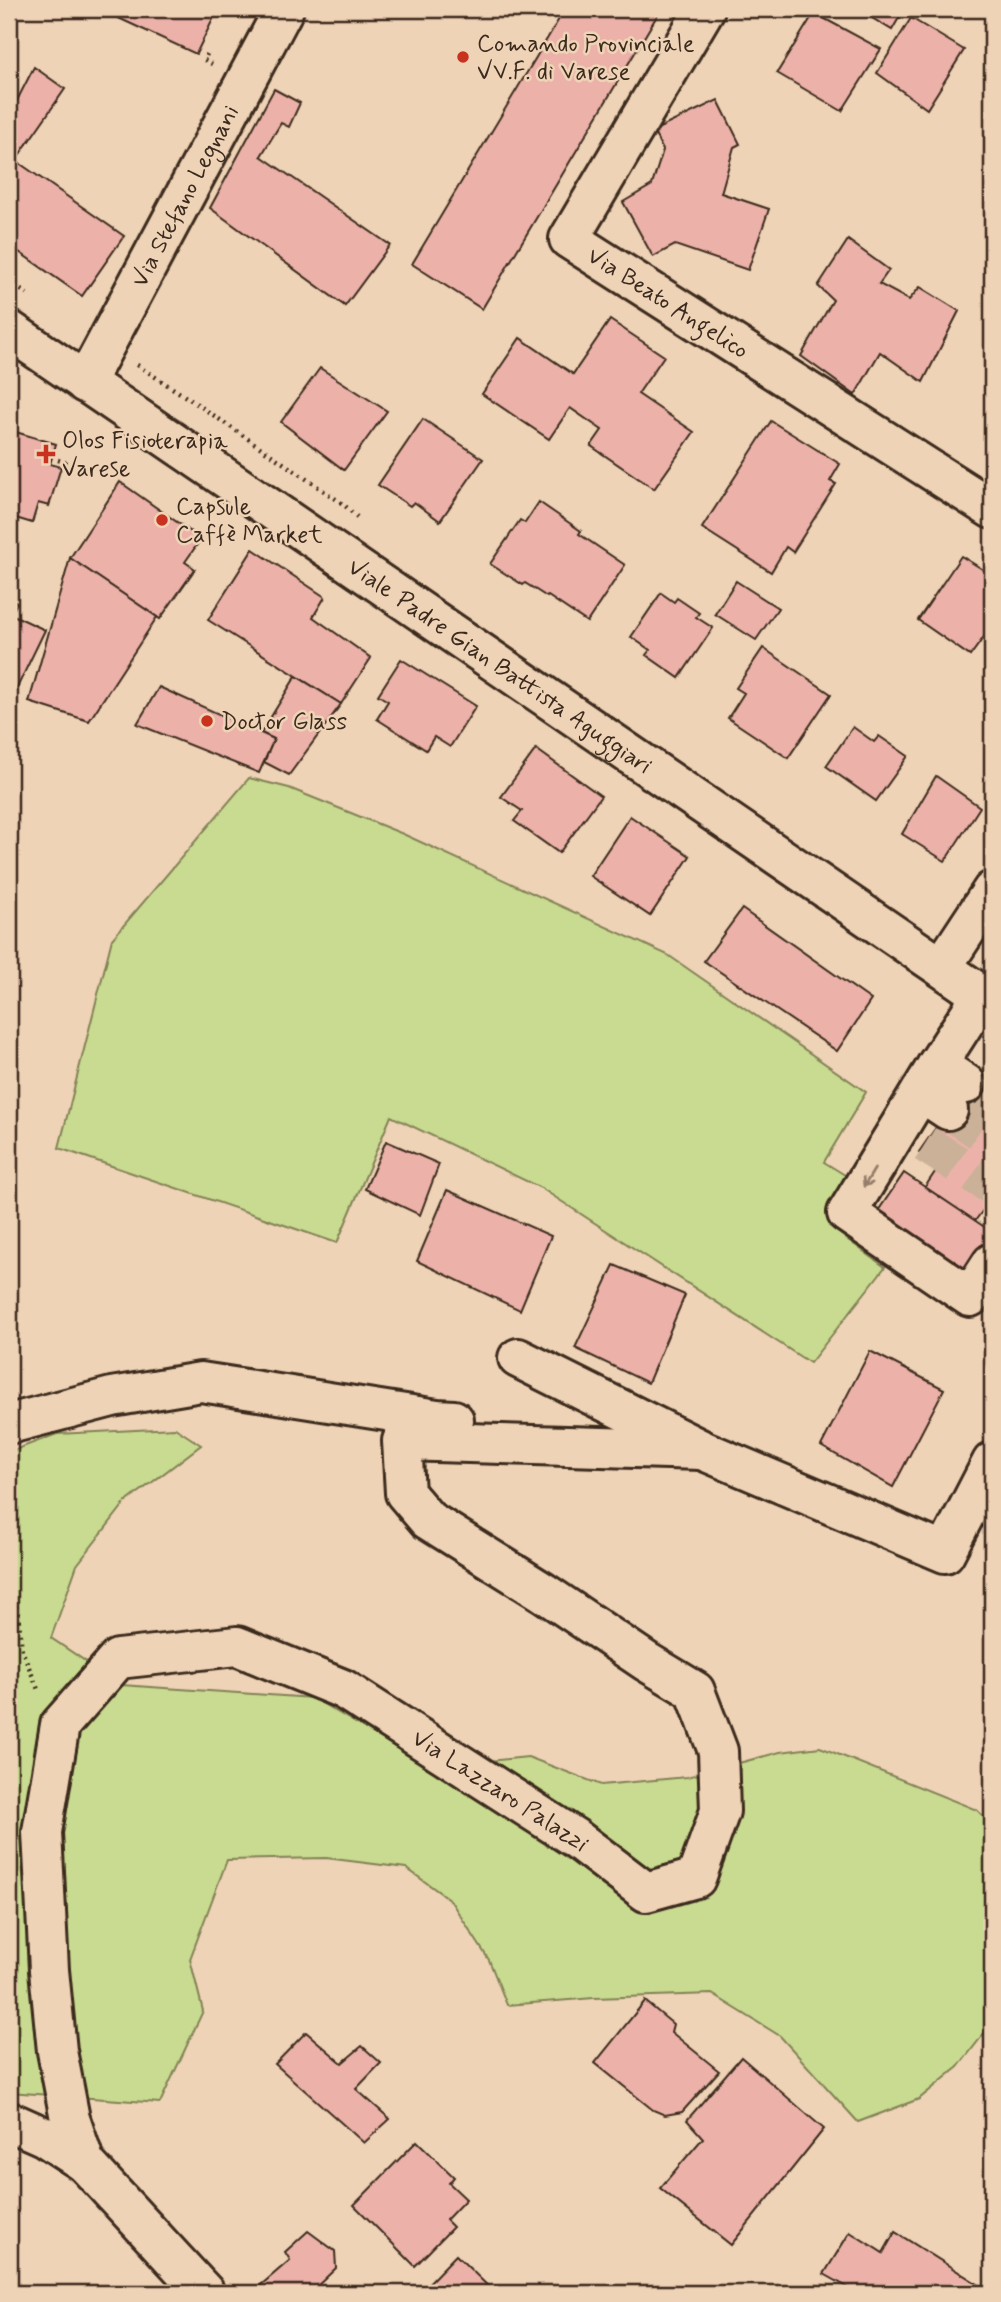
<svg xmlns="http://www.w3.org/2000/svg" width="1001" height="2302" font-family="Mynerve,sans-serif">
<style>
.green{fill:#c9db90;stroke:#828257;stroke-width:2}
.building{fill:#ecb2a9;stroke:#3b2a1e;stroke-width:2}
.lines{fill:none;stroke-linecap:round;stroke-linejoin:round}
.minor-tunnel{stroke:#cbb198;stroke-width:38;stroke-dasharray:38 19;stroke-linecap:butt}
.minor-casing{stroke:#3b2a1e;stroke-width:44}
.major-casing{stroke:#3b2a1e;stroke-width:44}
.path{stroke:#3b2a1e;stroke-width:4.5;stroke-dasharray:2 5;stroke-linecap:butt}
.minor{stroke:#efd3b6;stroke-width:38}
.major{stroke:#efd3b6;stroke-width:38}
.oneway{stroke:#957e6a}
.poi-dot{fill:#c8321e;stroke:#efd3b6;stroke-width:2.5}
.labels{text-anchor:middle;stroke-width:5;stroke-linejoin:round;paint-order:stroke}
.poi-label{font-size:24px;fill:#3b2a1e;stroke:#efd3b6;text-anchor:start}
.street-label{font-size:24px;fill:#3b2a1e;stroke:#efd3b6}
</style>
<rect width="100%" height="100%" fill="#efd3b6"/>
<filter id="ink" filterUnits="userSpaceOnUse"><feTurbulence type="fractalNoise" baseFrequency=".0143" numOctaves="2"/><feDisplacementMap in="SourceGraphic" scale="14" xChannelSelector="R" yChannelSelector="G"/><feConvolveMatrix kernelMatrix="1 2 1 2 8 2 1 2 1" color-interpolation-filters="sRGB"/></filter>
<g filter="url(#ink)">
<g class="green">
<path d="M249 778 289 788 403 834 668 955 866 1092 824 1162 853 1180 829 1226 885 1267 810 1363 541 1188 391 1116 337 1243 59 1148 112 939Z"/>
<path d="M175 1428 201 1445 125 1503 77 1565 51 1638 121 1685 313 1698 430 1767 528 1757 601 1785 687 1777 780 1752 820 1747 977 1810 992 1825V2023L958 2067 919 2099 858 2122 780 2036 712 1994 594 1998 507 2005 489 1960 450 1900 406 1868 326 1858 227 1860 190 1959 203 2011 160 2103 9 2092V1452L57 1434Z"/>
</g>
<g class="building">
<path d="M99 9H225L223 14 217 11 196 54Z"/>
<path d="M565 9H661L482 309 412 264Z"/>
<path d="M857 9H904L892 30Z"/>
<path d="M814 13 881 49 842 111 777 73Z"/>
<path d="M911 18 964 50 927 109 877 73Z"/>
<path d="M34 67 65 89 15 161 9 156V116Z"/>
<path d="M274 89 300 103 289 127 281 123 261 156 390 245 345 306 210 208Z"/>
<path d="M718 100 740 144 734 147 721 193 769 209 748 270 675 245 653 257 623 202 652 185 663 150 653 131Z"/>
<path d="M12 158 124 236 82 296 9 245V163Z"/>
<path d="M848 240 889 270 879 284 909 300 920 287 959 311 923 382 880 352 855 395 801 356 833 300 818 286Z"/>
<path d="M610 320 664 356 638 394 694 432 654 489 591 446 602 430 570 408 549 439 482 394 520 338 573 374Z"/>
<path d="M320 368 387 411 344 470 281 422Z"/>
<path d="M423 419 483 459 440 521 414 502 410 506 378 485Z"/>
<path d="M771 421 840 464 830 481 836 484 793 552 786 547 771 572 702 528Z"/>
<path d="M9 430 56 444 50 464 61 467 49 506 38 503 32 523 9 516Z"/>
<path d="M120 482 201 539 185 562 195 569 160 619 70 558Z"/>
<path d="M539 502 581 531 579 534 625 565 587 622 548 596 547 597 525 583 523 585 490 564 520 520 525 523Z"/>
<path d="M253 549 325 597 313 617 371 658 341 704 208 620Z"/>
<path d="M961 556 992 575V626L970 656 918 620Z"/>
<path d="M70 558 157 617 89 721 29 702Z"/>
<path d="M736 581 778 608 756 640 715 614Z"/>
<path d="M661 593 674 602 677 598 699 613 696 617 713 628 679 678 646 655 650 650 631 637Z"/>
<path d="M9 599 17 603 11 614 45 630 15 692 9 689Z"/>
<path d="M763 648 831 694 788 758 728 718 744 693 736 688Z"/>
<path d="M401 659 476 706 450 747 434 737 426 750 377 719 388 701 378 695Z"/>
<path d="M296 676 341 704 289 775 264 762 274 739 261 733Z"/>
<path d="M159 687 274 739 259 773 137 724Z"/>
<path d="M853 727 874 742 879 736 908 756 876 801 826 766Z"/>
<path d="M536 749 601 796 559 853 514 821 522 811 501 797Z"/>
<path d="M936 776 980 807 945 861 902 834Z"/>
<path d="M630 816 690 856 650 916 590 876Z"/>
<path d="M742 909 871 1000 837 1051 704 961Z"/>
<path d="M975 1071 992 1083V1198L975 1221 925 1187 939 1166 919 1152Z"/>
<path d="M386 1141 439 1164 420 1215 365 1189Z"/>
<path d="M904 1173 992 1232 967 1272 878 1211Z"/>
<path d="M447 1190 551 1236 520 1310 417 1261Z"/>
<path d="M614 1265 685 1295 648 1383 575 1348Z"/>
<path d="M870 1351 944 1389 893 1487 821 1446Z"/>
<path d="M645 2001 673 2024 671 2032 719 2071 682 2112 665 2115 653 2110 595 2063Z"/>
<path d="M306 2032 342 2063 362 2046 381 2063 356 2089 390 2119 364 2143 275 2064Z"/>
<path d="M741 2057 824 2129 731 2245 660 2188 703 2138 687 2120Z"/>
<path d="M417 2141 454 2177 449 2183 466 2199 446 2220 453 2227 415 2266 354 2205Z"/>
<path d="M308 2231 335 2251 336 2268 310 2293H257L254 2291 290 2260 285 2252Z"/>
<path d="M850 2232 883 2253 895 2232 992 2293H858L824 2274Z"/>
<path d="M456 2255 495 2293H423L421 2291Z"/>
</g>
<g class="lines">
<g class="minor-tunnel">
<path d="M966 1084 992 1101"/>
<path d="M948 1110 992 1139"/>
<path d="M925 1144 992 1186"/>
</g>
<g class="minor-casing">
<g id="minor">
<path id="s1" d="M705 9 569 239 992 509"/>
<path id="s2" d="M85 383 284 9"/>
<path d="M942 967 992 891"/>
<path d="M982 995 937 1065 847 1213 970 1297 992 1263"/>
<path d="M937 1065 966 1084"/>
<path d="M921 1092 948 1110"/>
<path d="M518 1358 702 1450 945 1553 992 1462"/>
<path d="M9 1424 112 1397 201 1382 437 1419 454 1420"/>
<path d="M9 2121 45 2137 85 2163"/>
<path id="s3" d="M205 2293 85 2163 70 2119 57 2051 49 1970 42 1832 60 1725 118 1659 237 1646 343 1689 575 1838 646 1892 696 1878 720 1811 718 1751 695 1691 647 1662 543 1592 428 1520 405 1493 402 1441 702 1450"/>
</g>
</g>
<g class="major-casing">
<g id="major">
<path id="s4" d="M9 330 992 1002"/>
</g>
</g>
<g class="path">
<path d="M207 54 204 60 212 64"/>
<path d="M9 282 27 294"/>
<path d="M137 365 200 406 343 504 357 517"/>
<path d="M58 460 78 466"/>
<path d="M9 1594 18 1611 22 1650 39 1692"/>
</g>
<use href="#minor" class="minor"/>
<use href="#major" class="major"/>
</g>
<defs><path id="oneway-shaft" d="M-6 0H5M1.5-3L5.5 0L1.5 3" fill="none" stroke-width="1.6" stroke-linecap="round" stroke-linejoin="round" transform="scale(1.75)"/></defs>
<use class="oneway" href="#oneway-shaft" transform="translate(869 1178) rotate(121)"/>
</g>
<g class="poi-dot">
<circle cx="463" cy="57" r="7"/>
<path d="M42.5 443.5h7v7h7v7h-7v7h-7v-7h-7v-7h7z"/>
<circle cx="162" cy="520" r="7"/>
<circle cx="207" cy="721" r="7"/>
</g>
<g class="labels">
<g class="poi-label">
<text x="477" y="51">Comando Provinciale<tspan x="477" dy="28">VV.F. di Varese</tspan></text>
<text x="62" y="448">Olos Fisioterapia<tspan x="62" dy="28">Varese</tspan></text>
<text x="176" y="514">Capsule<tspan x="176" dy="28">Caffè Market</tspan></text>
<text x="221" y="729">Doctor Glass</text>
</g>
<g class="street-label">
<text dy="8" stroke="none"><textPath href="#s2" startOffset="212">Via Stefano Legnani</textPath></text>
<text dy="8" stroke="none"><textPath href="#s1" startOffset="385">Via Beato Angelico</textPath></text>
<text dy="8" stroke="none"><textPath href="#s4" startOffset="595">Viale Padre Gian Battista Aguggiari</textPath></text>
<text dy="8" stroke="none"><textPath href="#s3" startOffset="1130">Via Lazzaro Palazzi</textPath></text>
</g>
</g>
<rect width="1001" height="2302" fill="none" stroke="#efd3b6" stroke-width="35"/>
<rect x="18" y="18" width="966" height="2267" fill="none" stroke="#3b2a1e" stroke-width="2.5" filter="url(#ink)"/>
</svg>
